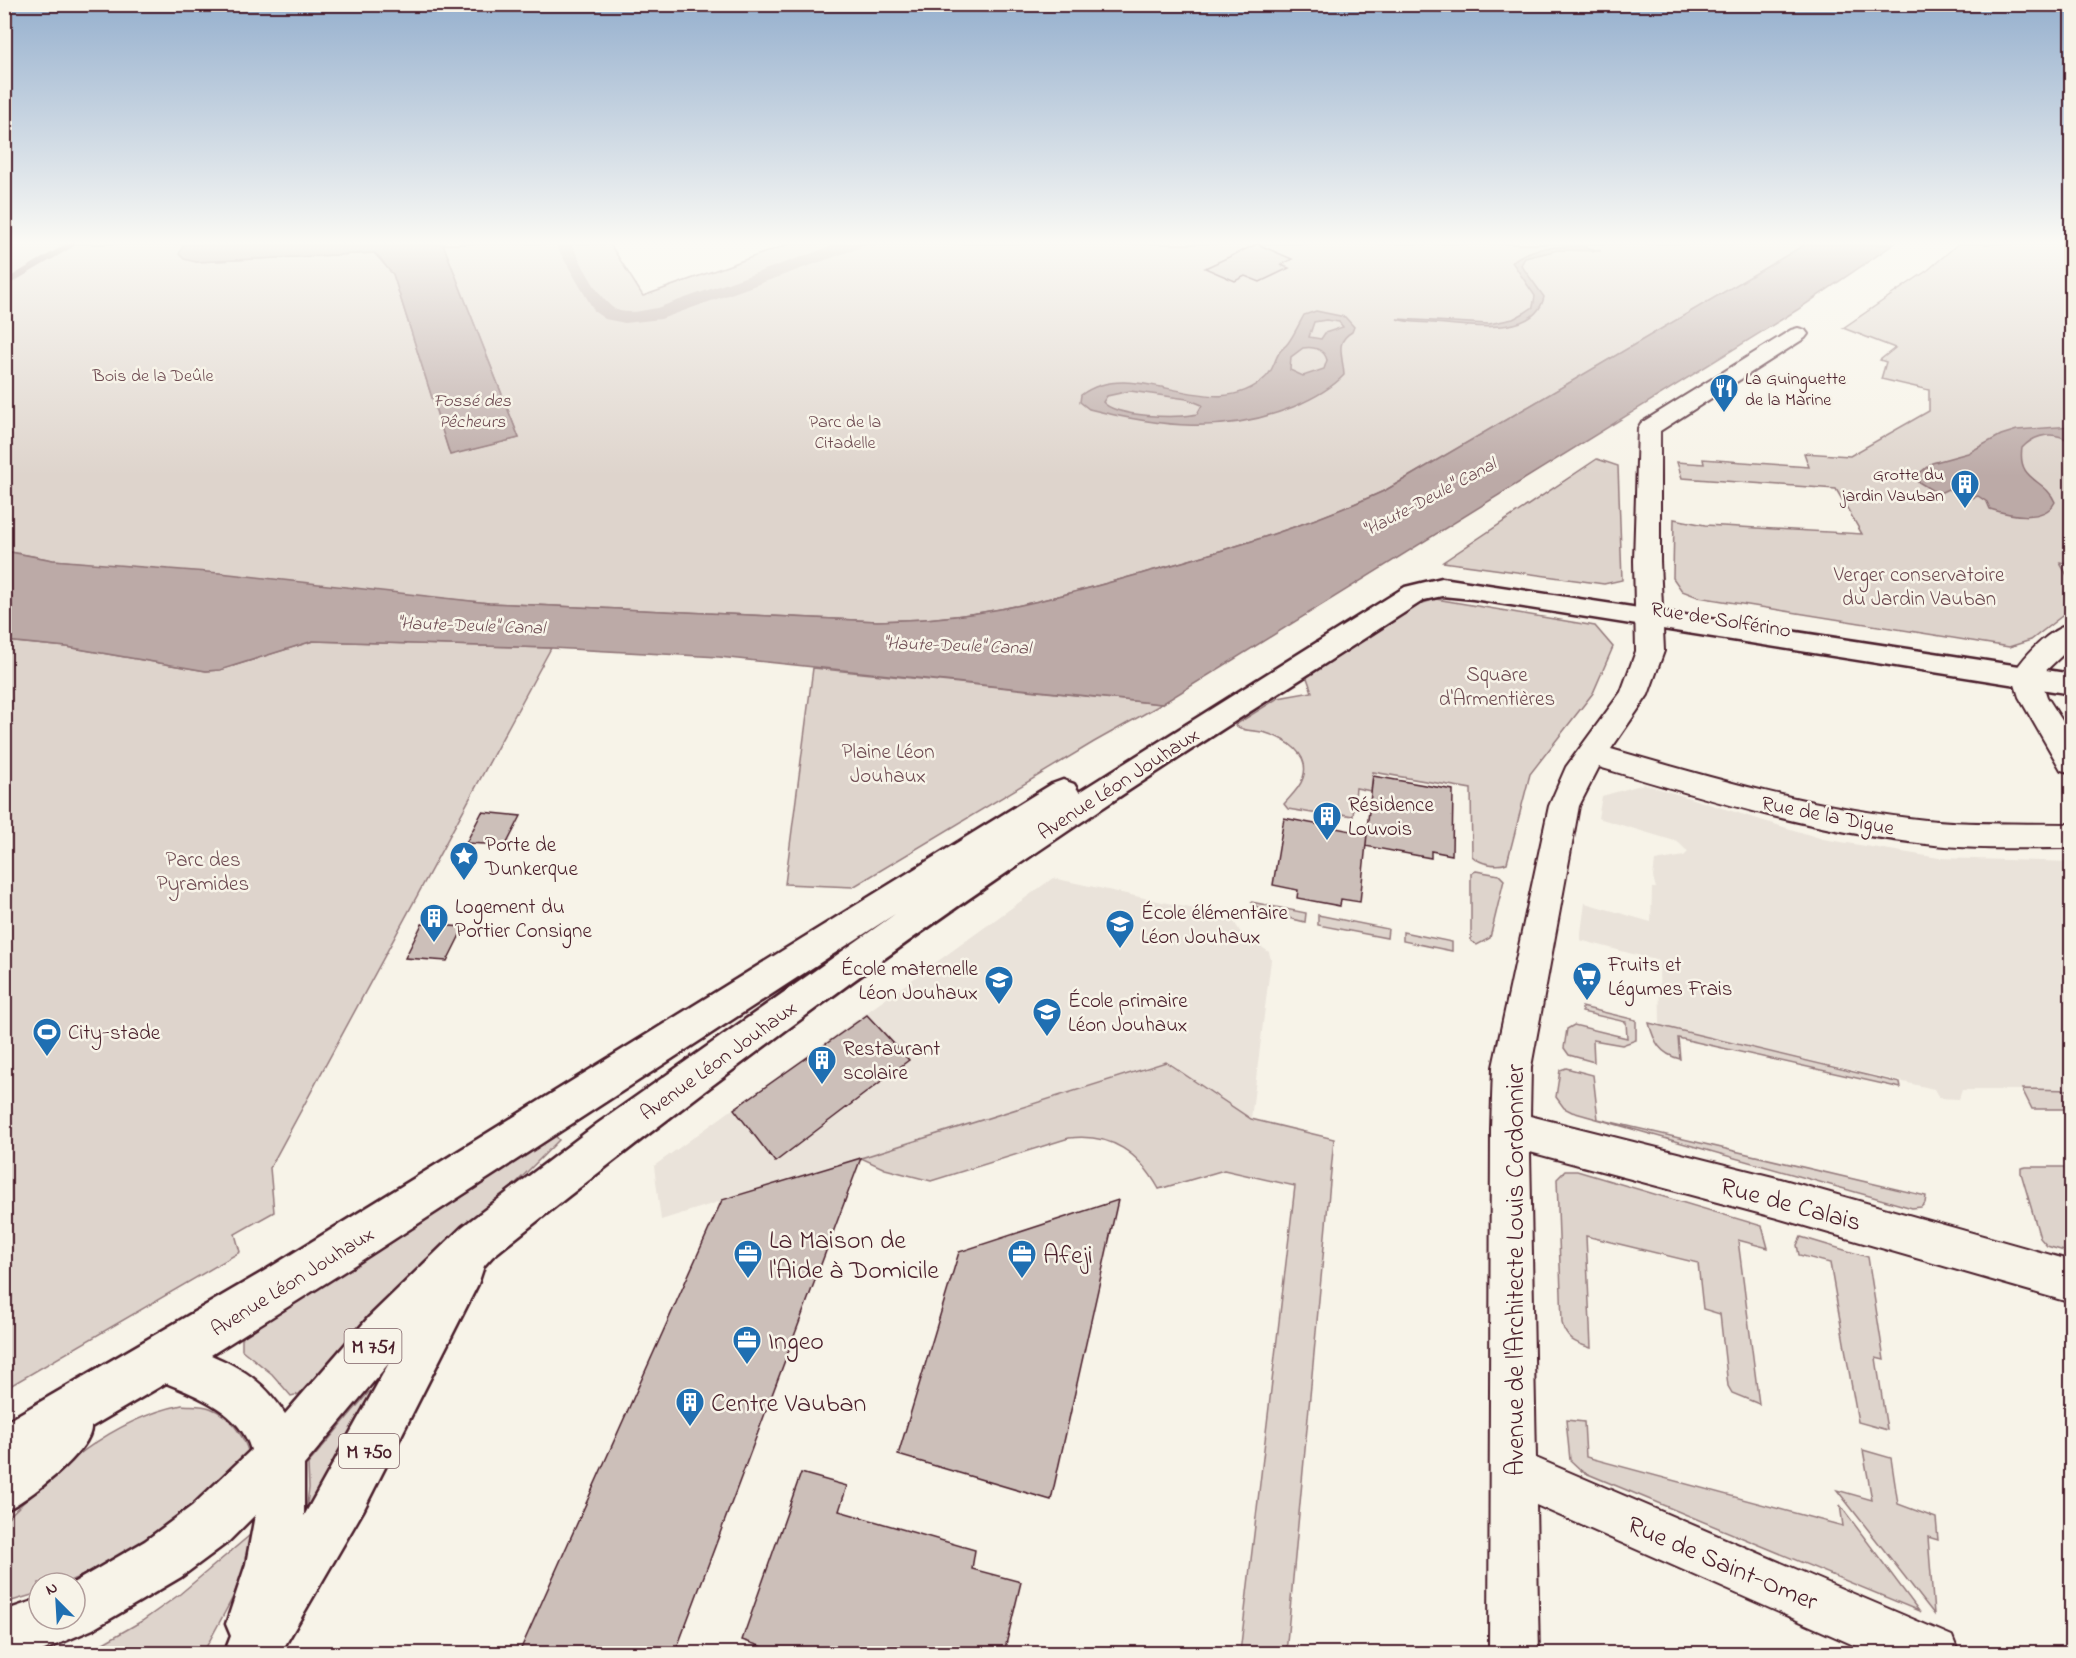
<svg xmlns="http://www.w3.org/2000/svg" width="2076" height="1658" font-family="'Indie Flower',sans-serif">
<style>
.built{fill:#eae3da}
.green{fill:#ded4cc;stroke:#947a7c;stroke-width:1.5}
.water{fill:#bcaaa7;stroke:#8e7275;stroke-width:1.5;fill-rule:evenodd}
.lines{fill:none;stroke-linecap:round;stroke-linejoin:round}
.stream{stroke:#8e7275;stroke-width:6}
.canal{fill:#bcaaa7;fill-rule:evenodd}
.building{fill:#ccbfb9;stroke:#4a1f2b;stroke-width:1.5}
.street-casing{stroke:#4a1f2b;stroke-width:4}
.primary-casing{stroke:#4a1f2b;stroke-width:5}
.street{fill:#f7f3e8;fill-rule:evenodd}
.primary{fill:#f7f3e8;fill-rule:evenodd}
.labels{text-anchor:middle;stroke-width:5;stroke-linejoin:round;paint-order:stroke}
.far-park-label{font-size:18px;fill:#6f4c53;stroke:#f7f3e8}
.far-poi-label{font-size:18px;fill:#4a1f2b;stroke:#f7f3e8;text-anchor:start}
.far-water-label{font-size:18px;font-style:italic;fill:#6c4950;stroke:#f7f3e8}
.shield{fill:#f7f3e8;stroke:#7e5f64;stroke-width:1.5}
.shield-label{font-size:20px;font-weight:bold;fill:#4a1f2b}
.park-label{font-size:21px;fill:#6f4c53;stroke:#f7f3e8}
.street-label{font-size:21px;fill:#4a1f2b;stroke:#f7f3e8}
.poi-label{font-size:21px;fill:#4a1f2b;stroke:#f7f3e8;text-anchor:start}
.near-street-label{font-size:26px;fill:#4a1f2b;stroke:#f7f3e8}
.near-poi-label{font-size:26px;fill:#4a1f2b;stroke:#f7f3e8;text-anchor:start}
</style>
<rect width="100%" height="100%" fill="#f7f3e8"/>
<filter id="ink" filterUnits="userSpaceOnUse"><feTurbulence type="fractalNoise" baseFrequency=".0167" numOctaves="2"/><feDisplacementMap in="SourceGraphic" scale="12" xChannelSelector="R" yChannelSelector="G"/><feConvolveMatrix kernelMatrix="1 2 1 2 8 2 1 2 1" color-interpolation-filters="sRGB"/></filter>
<g filter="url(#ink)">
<g class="built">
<path d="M1644 784 1823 839 1939 858 2071 862V1090H1962L1959 1099 1939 1098 1934 1089 1660 1026 1659 961 1580 940 1585 903 1651 922 1652 888H1656L1653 877 1655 861 1684 856 1688 852 1678 842 1598 818 1602 796Z"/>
<path d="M1053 878 1231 917 1241 933 1269 952 1271 960 1251 1119 1166 1062 661 1220 654 1166Z"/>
</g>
<g class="green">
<path d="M4 244H184L196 262 374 253 393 274 450 454 519 438 443 244H610L643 296 789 244H1806L1386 490C1312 524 1236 547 1158 569 1086 589 1011 612 936 618 917 620 897 620 877 621L489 603 53 560 5 551Z"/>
<path d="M1958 244H2071L2072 564 2060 563 2071 582V609L2031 640 2009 647 1698 597 1682 591 1673 578 1674 519 1705 525 1862 534 1836 489 1682 478 1677 462 1704 464 1703 459 1809 467 1804 453 1850 456 1929 411V390L1881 379 1886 362 1880 360 1895 348 1843 328 1928 270Z"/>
<path d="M1597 459 1618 466 1622 580 1604 584 1443 562Z"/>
<path d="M1436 599 1595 626 1613 647 1593 693 1530 774 1507 863C1497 867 1480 864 1472 856L1471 789 1373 772 1371 791 1356 788 1353 816 1331 812 1330 816 1288 809 1284 804C1290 797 1300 788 1303 778 1311 754 1286 739 1266 733 1256 730 1243 732 1235 725L1278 698 1312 692 1306 675 1410 607Z"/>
<path d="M4 641 67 647 206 671 220 670 313 641 551 648 270 1168 274 1212 235 1234 240 1252 5 1389Z"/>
<path d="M813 668 1162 704 1094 742 853 887 785 884Z"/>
<path d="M1476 871 1499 875 1504 880 1490 938 1477 945 1471 941V873Z"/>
<path d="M1251 902 1306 913 1305 922 1264 912Z"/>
<path d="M1318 915 1388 929 1387 938 1318 925Z"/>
<path d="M1403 932 1452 942V951L1403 941Z"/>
<path d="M1582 1007 1636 1020V1040L1622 1045 1593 1040 1594 1062 1569 1055 1564 1048 1567 1029 1574 1025 1627 1038 1626 1022 1582 1012Z"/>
<path d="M1649 1023 1900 1083 1901 1088 1678 1038 1680 1059C1660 1054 1654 1042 1649 1023Z"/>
<path d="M1166 1062 1251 1119 1334 1139 1286 1653H1240L1295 1186 1224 1170 1159 1189C1139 1153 1112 1133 1069 1138L931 1181 885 1169 861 1158Z"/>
<path d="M1566 1068 1593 1075 1598 1119 1926 1196 1925 1203 1921 1207 1912 1208 1572 1112 1564 1108 1556 1097 1560 1070Z"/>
<path d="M2022 1089 2071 1090V1109H2032Z"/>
<path d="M554 1134 559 1140 515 1184 424 1261 299 1394 291 1396 272 1374 242 1350V1339L249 1327Z"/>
<path d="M2026 1167H2064L2071 1180V1253L2047 1246 2040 1238 2021 1173V1168Z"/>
<path d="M1565 1171H1577L1762 1226 1768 1248 1738 1240 1759 1404 1732 1393 1728 1386 1720 1314 1703 1309 1698 1263 1586 1236 1591 1348C1576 1343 1566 1340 1562 1323L1557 1179Z"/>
<path d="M1801 1237 1868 1257 1884 1360 1876 1358 1887 1430 1858 1422 1830 1263 1799 1255 1797 1245Z"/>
<path d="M377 1387 306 1513 309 1488 308 1464 368 1393Z"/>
<path d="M182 1405C190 1406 202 1405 210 1408 229 1415 244 1435 249 1454L233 1474 125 1557 65 1583H39V1593L5 1603V1520C56 1471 109 1420 182 1405Z"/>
<path d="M1566 1420 1584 1422 1586 1457 1843 1526 1840 1505 1919 1611 1583 1472 1570 1460Z"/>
<path d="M1863 1450 1891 1458 1898 1504 1936 1518 1938 1540 1928 1537 1934 1614 1837 1490 1872 1500Z"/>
<path d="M255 1531 256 1537 233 1597 203 1653 84 1654 142 1621 180 1594Z"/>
</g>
<g class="water">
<path d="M184 244H443L519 438 450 455 393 274C385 268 382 257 374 253L196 262 184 259 179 254Z"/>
<path d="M1806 244H1894L1797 310 1162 704 719 657 551 648 313 641 220 670 206 671 67 647 5 641V551L53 560 220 573 489 603 877 621C897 620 917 620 936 618 1011 612 1086 589 1158 569 1236 547 1312 524 1386 490Z"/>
<path d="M1580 246 1601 251 1558 250 1525 258 1521 265 1544 297C1535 339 1464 325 1434 323 1422 322 1407 323 1397 319L1489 324 1513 319 1524 313 1533 307 1535 296 1512 262C1531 246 1556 247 1580 246Z"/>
<path d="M1316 311 1345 317 1354 327 1352 332C1334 342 1343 356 1344 375 1330 390 1312 399 1293 407 1223 435 1160 427 1089 409L1080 402 1081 395C1136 354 1213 428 1266 377 1273 371 1274 361 1279 353 1281 349 1285 347 1288 343 1294 335 1299 324 1304 315ZM1326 320 1339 322 1343 327 1325 333 1321 339 1309 337 1314 322ZM1303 348C1313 346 1324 349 1327 360L1324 369 1303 376 1290 370 1291 357ZM1130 391 1187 399 1202 405 1197 414C1179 419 1115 417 1103 402L1107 396Z"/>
<path d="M2071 426V442C2055 431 2036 433 2022 448 2017 482 2045 478 2055 502 2044 523 2009 515 1990 509L1987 502 1978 496 1969 499 1948 489 1938 494 1917 481V475L1932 463 1968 453 2001 435 2017 430Z"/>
</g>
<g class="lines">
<path class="stream" d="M4 284 72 244"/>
<path class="canal" d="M555 244H571C581 260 601 307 620 311 632 314 645 310 657 308L838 244H862L859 248 661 319 625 323 605 319 595 312Z"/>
</g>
<g class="building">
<path d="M1257 244 1292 259 1281 265 1289 268 1260 282 1245 276 1235 281 1205 268Z"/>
<path d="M1373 776 1453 790 1452 855 1431 851V858L1365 846Z"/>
<path d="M482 812 521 816 506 845 466 843Z"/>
<path d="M1284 818 1367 834 1360 902 1341 899 1340 906 1297 898 1298 890 1273 885Z"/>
<path d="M422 924 464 927 447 961 405 958Z"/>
<path d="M867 1015 909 1060 775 1162 734 1109Z"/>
<path d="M861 1158 675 1653H519L722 1200Z"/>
<path d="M1118 1200 1051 1500 898 1455 959 1252Z"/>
<path d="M801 1473 847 1486 839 1511 975 1550 972 1569 1021 1582 1004 1653H781L742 1640Z"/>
</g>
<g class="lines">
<g class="street-casing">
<g id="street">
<path d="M1798 328 1805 330 1808 334 1805 338 1660 431V561L1664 651 1648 695 1611 749C1714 779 1819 809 1926 820 1974 825 2023 823 2072 824V848C2023 848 1974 850 1926 844 1814 832 1706 799 1599 767L1579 806 1531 1067 1530 1116 1777 1178 2072 1261V1303L1777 1218 1530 1152 1536 1458 1952 1636 1959 1654H1874L1536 1505 1539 1654H1489L1491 1129 1493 1067 1549 806 1566 767 1621 692 1636 651 1634 561 1638 428 1641 423 1791 330Z"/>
<path d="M2072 623V646L2040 676 2047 697 2072 736V773L2061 770 2019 697 2012 675C2025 655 2048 630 2072 623Z"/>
</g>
</g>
<g class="primary-casing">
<path id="primary" d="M1442 578 2072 674V694L1473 599 1442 596 1424 600C1305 677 1185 752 1068 831 870 964 678 1108 492 1257L484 1266 478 1284 363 1511 280 1654H224L231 1636 226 1624 246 1564 255 1515 228 1542 181 1577 93 1629 35 1654H4V1611L39 1599V1619H75L73 1583 145 1541 192 1506 251 1450C241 1413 198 1396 166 1383L91 1427C92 1451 26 1502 4 1511V1423L261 1273 1052 784 1063 780 1074 784 1079 792 1405 587ZM895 914 597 1124 462 1227 369 1317 285 1414C265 1383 244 1369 211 1355L359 1262ZM389 1363 304 1516V1465Z"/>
</g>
<use href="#street" class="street"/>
<use href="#primary" class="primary"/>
</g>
</g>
<linearGradient id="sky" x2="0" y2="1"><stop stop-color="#96b0ce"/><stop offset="0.51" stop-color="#fbfaf5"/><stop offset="1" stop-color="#fbfaf5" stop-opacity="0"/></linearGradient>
<rect width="2076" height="476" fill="url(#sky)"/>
<defs>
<g id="restaurant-pin" transform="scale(1.5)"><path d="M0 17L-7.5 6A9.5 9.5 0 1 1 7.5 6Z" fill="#1f6fb2" stroke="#f7f3e8"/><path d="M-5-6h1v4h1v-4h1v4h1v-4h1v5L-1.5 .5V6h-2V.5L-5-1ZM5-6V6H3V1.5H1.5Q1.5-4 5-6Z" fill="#fff"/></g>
<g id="building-pin" transform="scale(1.5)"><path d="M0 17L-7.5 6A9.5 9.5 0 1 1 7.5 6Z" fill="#1f6fb2" stroke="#f7f3e8"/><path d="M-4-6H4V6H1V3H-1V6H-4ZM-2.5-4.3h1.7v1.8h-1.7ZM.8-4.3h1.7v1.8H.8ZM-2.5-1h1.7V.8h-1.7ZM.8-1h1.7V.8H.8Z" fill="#fff"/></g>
<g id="sight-pin" transform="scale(1.5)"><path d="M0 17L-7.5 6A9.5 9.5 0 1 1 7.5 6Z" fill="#1f6fb2" stroke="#f7f3e8"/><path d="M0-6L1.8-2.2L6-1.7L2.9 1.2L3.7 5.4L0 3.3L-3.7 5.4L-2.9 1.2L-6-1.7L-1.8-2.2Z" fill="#fff"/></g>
<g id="school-pin" transform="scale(1.5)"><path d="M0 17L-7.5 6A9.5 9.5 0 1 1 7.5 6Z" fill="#1f6fb2" stroke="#f7f3e8"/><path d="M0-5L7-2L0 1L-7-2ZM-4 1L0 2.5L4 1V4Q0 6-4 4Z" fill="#fff"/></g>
<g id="supermarket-pin" transform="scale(1.5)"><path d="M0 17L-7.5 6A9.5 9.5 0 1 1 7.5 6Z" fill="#1f6fb2" stroke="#f7f3e8"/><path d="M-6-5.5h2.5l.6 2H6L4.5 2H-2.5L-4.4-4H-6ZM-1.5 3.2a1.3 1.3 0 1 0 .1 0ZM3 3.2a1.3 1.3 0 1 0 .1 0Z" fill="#fff"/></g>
<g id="stadium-pin" transform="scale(1.5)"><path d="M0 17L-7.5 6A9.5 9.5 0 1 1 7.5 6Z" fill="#1f6fb2" stroke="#f7f3e8"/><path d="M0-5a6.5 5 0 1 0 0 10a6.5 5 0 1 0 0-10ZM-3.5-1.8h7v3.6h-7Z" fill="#fff"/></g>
<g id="office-pin" transform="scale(1.5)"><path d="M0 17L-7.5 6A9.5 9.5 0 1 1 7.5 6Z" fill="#1f6fb2" stroke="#f7f3e8"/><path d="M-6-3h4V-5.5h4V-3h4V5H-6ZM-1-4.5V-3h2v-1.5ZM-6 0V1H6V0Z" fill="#fff"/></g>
</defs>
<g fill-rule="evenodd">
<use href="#restaurant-pin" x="1724" y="388"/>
<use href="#building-pin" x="1965" y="484"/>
<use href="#building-pin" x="1327" y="816"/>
<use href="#sight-pin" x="464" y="856"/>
<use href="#building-pin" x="434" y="918"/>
<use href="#school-pin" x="1120" y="924"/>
<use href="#supermarket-pin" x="1587" y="976"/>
<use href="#school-pin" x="999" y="980"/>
<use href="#school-pin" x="1047" y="1012"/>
<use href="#stadium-pin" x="47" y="1032"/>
<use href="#building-pin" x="822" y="1060"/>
<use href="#office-pin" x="748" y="1254"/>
<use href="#office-pin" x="1022" y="1254"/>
<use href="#office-pin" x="747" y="1340"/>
<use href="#building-pin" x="690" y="1402"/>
</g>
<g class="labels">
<g class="far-park-label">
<text x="153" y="381">Bois de la Deûle</text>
<text x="845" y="427">Parc de la<tspan x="845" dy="21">Citadelle</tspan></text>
</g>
<g class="far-poi-label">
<text x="1745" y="384">La Guinguette<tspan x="1745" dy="21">de la Marine</tspan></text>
<text x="1944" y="480" text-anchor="end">Grotte du<tspan x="1944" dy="21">jardin Vauban</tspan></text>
</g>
<g class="far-water-label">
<text x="472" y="406">Fossé des<tspan x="472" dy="21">Pêcheurs</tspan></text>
<text transform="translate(1429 497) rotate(-28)" y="6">"Haute-Deule" Canal</text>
<text transform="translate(471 625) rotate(2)" y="6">"Haute-Deule" Canal</text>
<text transform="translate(957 645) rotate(2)" y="6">"Haute-Deule" Canal</text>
</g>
<g class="shield">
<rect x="344.5" y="1329" width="57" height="34" rx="4.5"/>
<rect x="339" y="1434" width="60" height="34" rx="4.5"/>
</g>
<g class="shield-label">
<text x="373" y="1353">M 751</text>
<text x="369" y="1458">M 750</text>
</g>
<g class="park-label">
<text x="1919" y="581">Verger conservatoire<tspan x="1919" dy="24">du Jardin Vauban</tspan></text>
<text x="1497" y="681">Square<tspan x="1497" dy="24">d'Armentières</tspan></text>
<text x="888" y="758">Plaine Léon<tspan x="888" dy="24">Jouhaux</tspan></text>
<text x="203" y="866">Parc des<tspan x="203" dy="24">Pyramides</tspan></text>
</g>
<g class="street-label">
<text transform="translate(1721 619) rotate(9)" y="7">Rue de Solférino</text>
<text transform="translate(1118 783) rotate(-33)" y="7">Avenue Léon Jouhaux</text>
<text transform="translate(1828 815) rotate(11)" y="7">Rue de la Digue</text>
<text transform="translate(718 1060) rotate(-36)" y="7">Avenue Léon Jouhaux</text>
<text transform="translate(292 1281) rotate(-32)" y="7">Avenue Léon Jouhaux</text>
</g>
<g class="poi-label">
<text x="1348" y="811">Résidence<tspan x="1348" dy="24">Louvois</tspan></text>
<text x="485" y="851">Porte de<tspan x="485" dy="24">Dunkerque</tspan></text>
<text x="455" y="913">Logement du<tspan x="455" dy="24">Portier Consigne</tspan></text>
<text x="1141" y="919">École élémentaire<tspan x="1141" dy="24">Léon Jouhaux</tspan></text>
<text x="1608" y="971">Fruits et<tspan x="1608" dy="24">Légumes Frais</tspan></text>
<text x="978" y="975" text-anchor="end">École maternelle<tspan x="978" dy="24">Léon Jouhaux</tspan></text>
<text x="1068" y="1007">École primaire<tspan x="1068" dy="24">Léon Jouhaux</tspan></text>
<text x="68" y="1039">City-stade</text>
<text x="843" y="1055">Restaurant<tspan x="843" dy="24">scolaire</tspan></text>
</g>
<g class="near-street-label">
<text transform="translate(1791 1203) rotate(15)" y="9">Rue de Calais</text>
<text transform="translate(1514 1270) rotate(-90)" y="9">Avenue de l'Architecte Louis Cordonnier</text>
<text transform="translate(1723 1562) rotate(23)" y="9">Rue de Saint-Omer</text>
</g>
<g class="near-poi-label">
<text x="769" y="1248">La Maison de<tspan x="769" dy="30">l'Aide à Domicile</tspan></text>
<text x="1043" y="1263">Afeji</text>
<text x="768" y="1349">Ingeo</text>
<text x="711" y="1411">Centre Vauban</text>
</g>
</g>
<rect width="2076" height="1658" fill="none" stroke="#f7f3e8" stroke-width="24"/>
<rect x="12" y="12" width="2052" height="1634" fill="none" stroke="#4a1f2b" stroke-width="2" filter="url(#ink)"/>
<g transform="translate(57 1601) rotate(336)"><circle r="28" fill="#f7f3e8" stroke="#b29e9c" stroke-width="1.5"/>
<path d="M0-4.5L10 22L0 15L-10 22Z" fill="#1f6fb2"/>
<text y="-9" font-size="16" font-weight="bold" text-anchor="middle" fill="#4a1f2b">N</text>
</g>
</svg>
